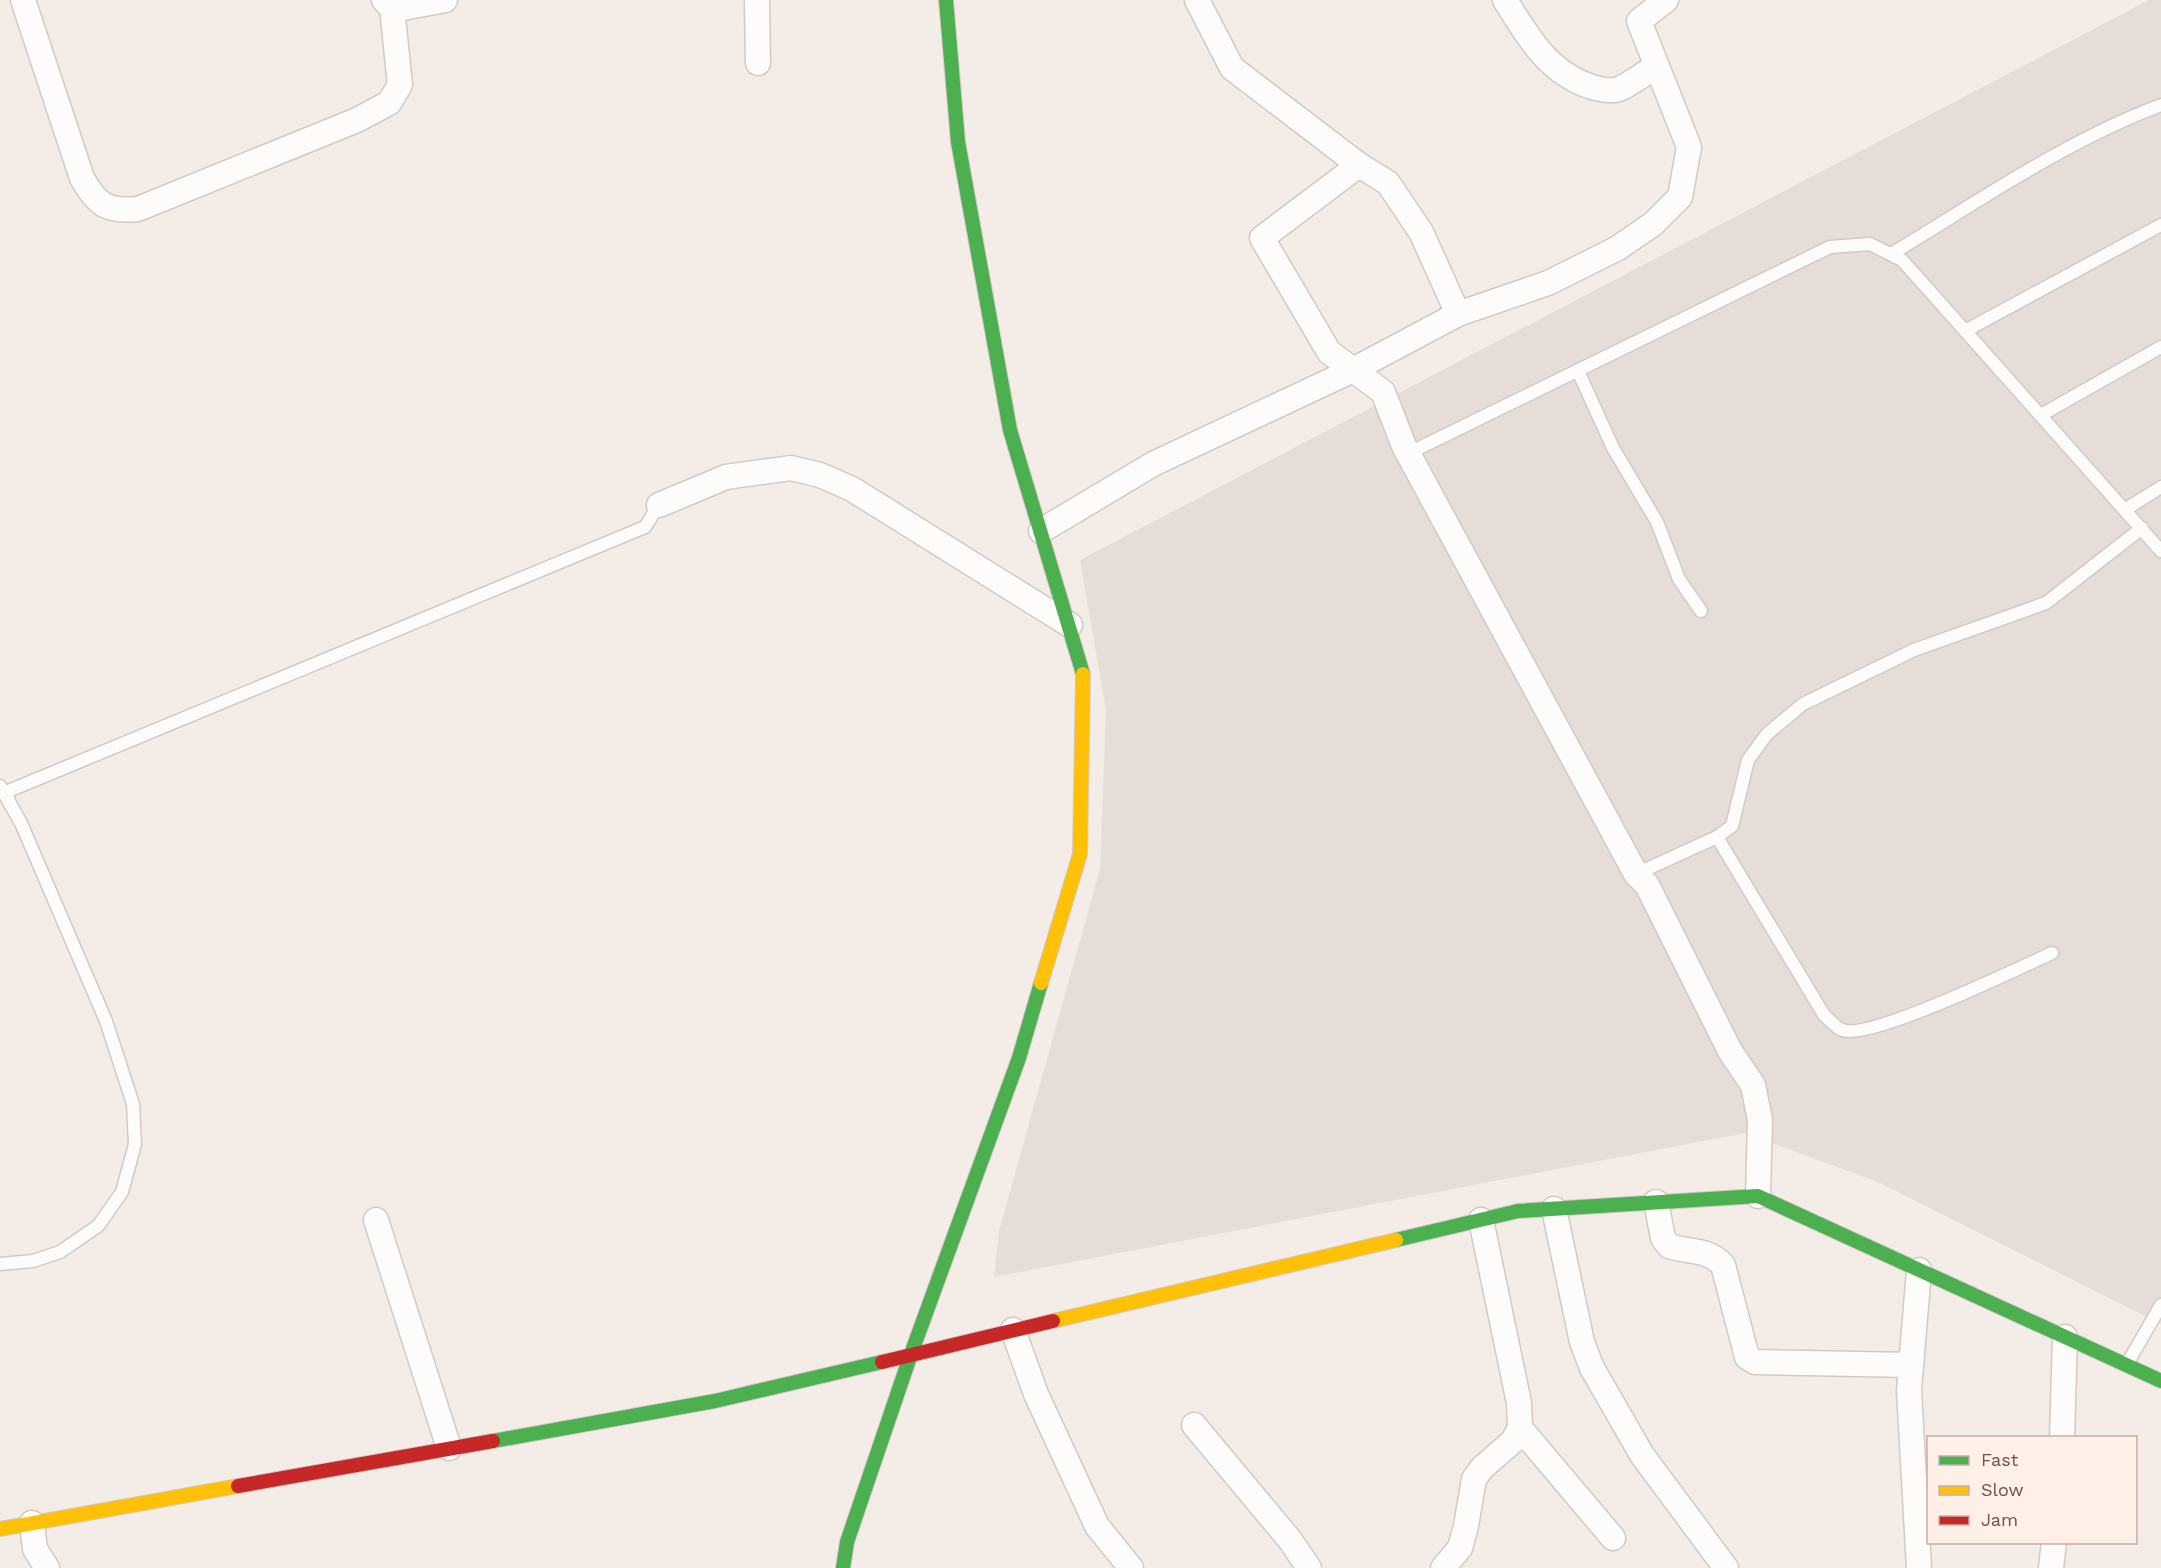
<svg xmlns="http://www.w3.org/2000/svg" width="2161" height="1568" font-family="'Work Sans',sans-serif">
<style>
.industrial{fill:#e6ddd8}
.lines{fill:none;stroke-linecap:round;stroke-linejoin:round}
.lane-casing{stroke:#d2c9c5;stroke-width:15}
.street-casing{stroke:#d2c9c5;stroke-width:27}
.fast-casing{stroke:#d3c8c4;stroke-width:16}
.slow-casing{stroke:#d3c8c4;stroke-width:16}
.jam-casing{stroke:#d3c8c4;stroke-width:16}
.lane{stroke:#fdfcfb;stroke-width:12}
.street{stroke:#fdfcfb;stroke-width:24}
.fast{stroke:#4caf50;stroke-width:14}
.slow{stroke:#ffc107;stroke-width:14}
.jam{stroke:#c62828;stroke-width:14}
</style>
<rect width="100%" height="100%" fill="#f4ede7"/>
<path class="industrial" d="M2149 0H2161V1324L1878 1182 1745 1133 994 1277 999 1231 1100 869 1106 710 1080 560Z"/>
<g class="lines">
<g class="lane-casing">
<g id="lane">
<path d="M1895 257 1891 254C1978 202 2065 141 2161 105"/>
<path d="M1965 331 2161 225"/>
<path d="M1578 371 1613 448 1657 522 1679 579 1701 611"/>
<path d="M2041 415 2161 347"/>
<path d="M1409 453 1830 247 1870 244 1902 260 2161 551"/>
<path d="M2126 509 2161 487"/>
<path d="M0 786 21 823 106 1021 133 1104 135 1144 122 1192 98 1226 60 1252 33 1261 0 1264"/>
<path d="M10 804 6 792 645 527 659 505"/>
<path d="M1717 837 1824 1015C1829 1019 1835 1027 1842 1030 1869 1041 2019 968 2052 953"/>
<path d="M1636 874 1717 837 1732 826 1748 760 1767 734 1803 704 1914 650 2046 603 2142 528"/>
<path d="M2127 1364 2161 1305"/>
</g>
</g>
<g class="street-casing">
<g id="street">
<path d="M23 0 82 178C97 205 107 212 138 209L357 120 389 103 400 85 392 8"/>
<path d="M384 0 392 8 398 9 445 0"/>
<path d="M757 0 758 63"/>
<path d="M1197 0 1232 68 1359 165 1388 183 1421 232 1458 314"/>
<path d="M1505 0C1528 37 1548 73 1592 87 1599 89 1611 92 1619 89 1631 84 1643 74 1655 67"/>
<path d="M1359 165 1262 238 1329 352 1383 392 1404 446 1636 874 1647 885 1730 1051 1753 1085 1760 1120 1758 1196"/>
<path d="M659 505 726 477 791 468 820 475 852 489 1070 625"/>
<path d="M1041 531 1153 464 1353 370 1458 314 1548 283 1618 248 1653 224 1680 197 1689 147 1639 21 1666 0"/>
<path d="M1656 1202 1663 1238 1669 1246C1690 1253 1707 1248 1723 1265L1747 1357 1755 1362 1911 1365"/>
<path d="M1554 1209 1582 1342 1592 1368 1642 1455 1726 1568"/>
<path d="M376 1220 449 1448"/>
<path d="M1919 1270 1909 1390 1919 1568"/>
<path d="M1013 1330 1036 1394 1097 1526 1131 1568"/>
<path d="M1194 1425 1290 1540 1309 1568"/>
<path d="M1520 1428 1613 1538"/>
<path d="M2062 1438 2065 1337"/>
<path d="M32 1523 35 1549 47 1568"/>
<path d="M1443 1568 1460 1548 1466 1526 1474 1479 1482 1468 1513 1441 1520 1428 1519 1403 1481 1220"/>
<path d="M2051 1568 2054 1542"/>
</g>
</g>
<g class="fast-casing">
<g id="fast">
<path d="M946 0 958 142 1010 430 1083 674"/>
<path d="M1396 1240 1518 1211 1758 1196 2161 1381"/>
<path d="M493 1441 715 1401 882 1362"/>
<path d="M843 1568 847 1542 911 1354 1019 1058 1041 983"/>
</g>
</g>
<g class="slow-casing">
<g id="slow">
<path d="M1041 983 1080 854 1083 674"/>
<path d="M1053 1321 1396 1240"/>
<path d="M0 1529 238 1486"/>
</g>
</g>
<g class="jam-casing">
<g id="jam">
<path d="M882 1362 1053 1321"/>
<path d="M238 1486 493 1441"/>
</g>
</g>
<use href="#lane" class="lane"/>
<use href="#street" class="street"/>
<use href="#fast" class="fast"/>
<use href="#slow" class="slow"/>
<use href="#jam" class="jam"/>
</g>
<rect x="1927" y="1436" width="210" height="108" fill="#fef0e7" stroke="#c5b0a8" stroke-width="1.5"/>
<rect x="1939" y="1456" width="30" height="9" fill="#4caf50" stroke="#c5b0a8" stroke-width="1.5"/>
<text x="1981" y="1466" font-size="18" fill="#70504a">Fast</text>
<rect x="1939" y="1486" width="30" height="9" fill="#ffc107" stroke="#c5b0a8" stroke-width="1.5"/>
<text x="1981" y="1496" font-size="18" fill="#70504a">Slow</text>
<rect x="1939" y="1516" width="30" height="9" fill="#c62828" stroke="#c5b0a8" stroke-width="1.5"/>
<text x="1981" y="1526" font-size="18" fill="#70504a">Jam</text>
</svg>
